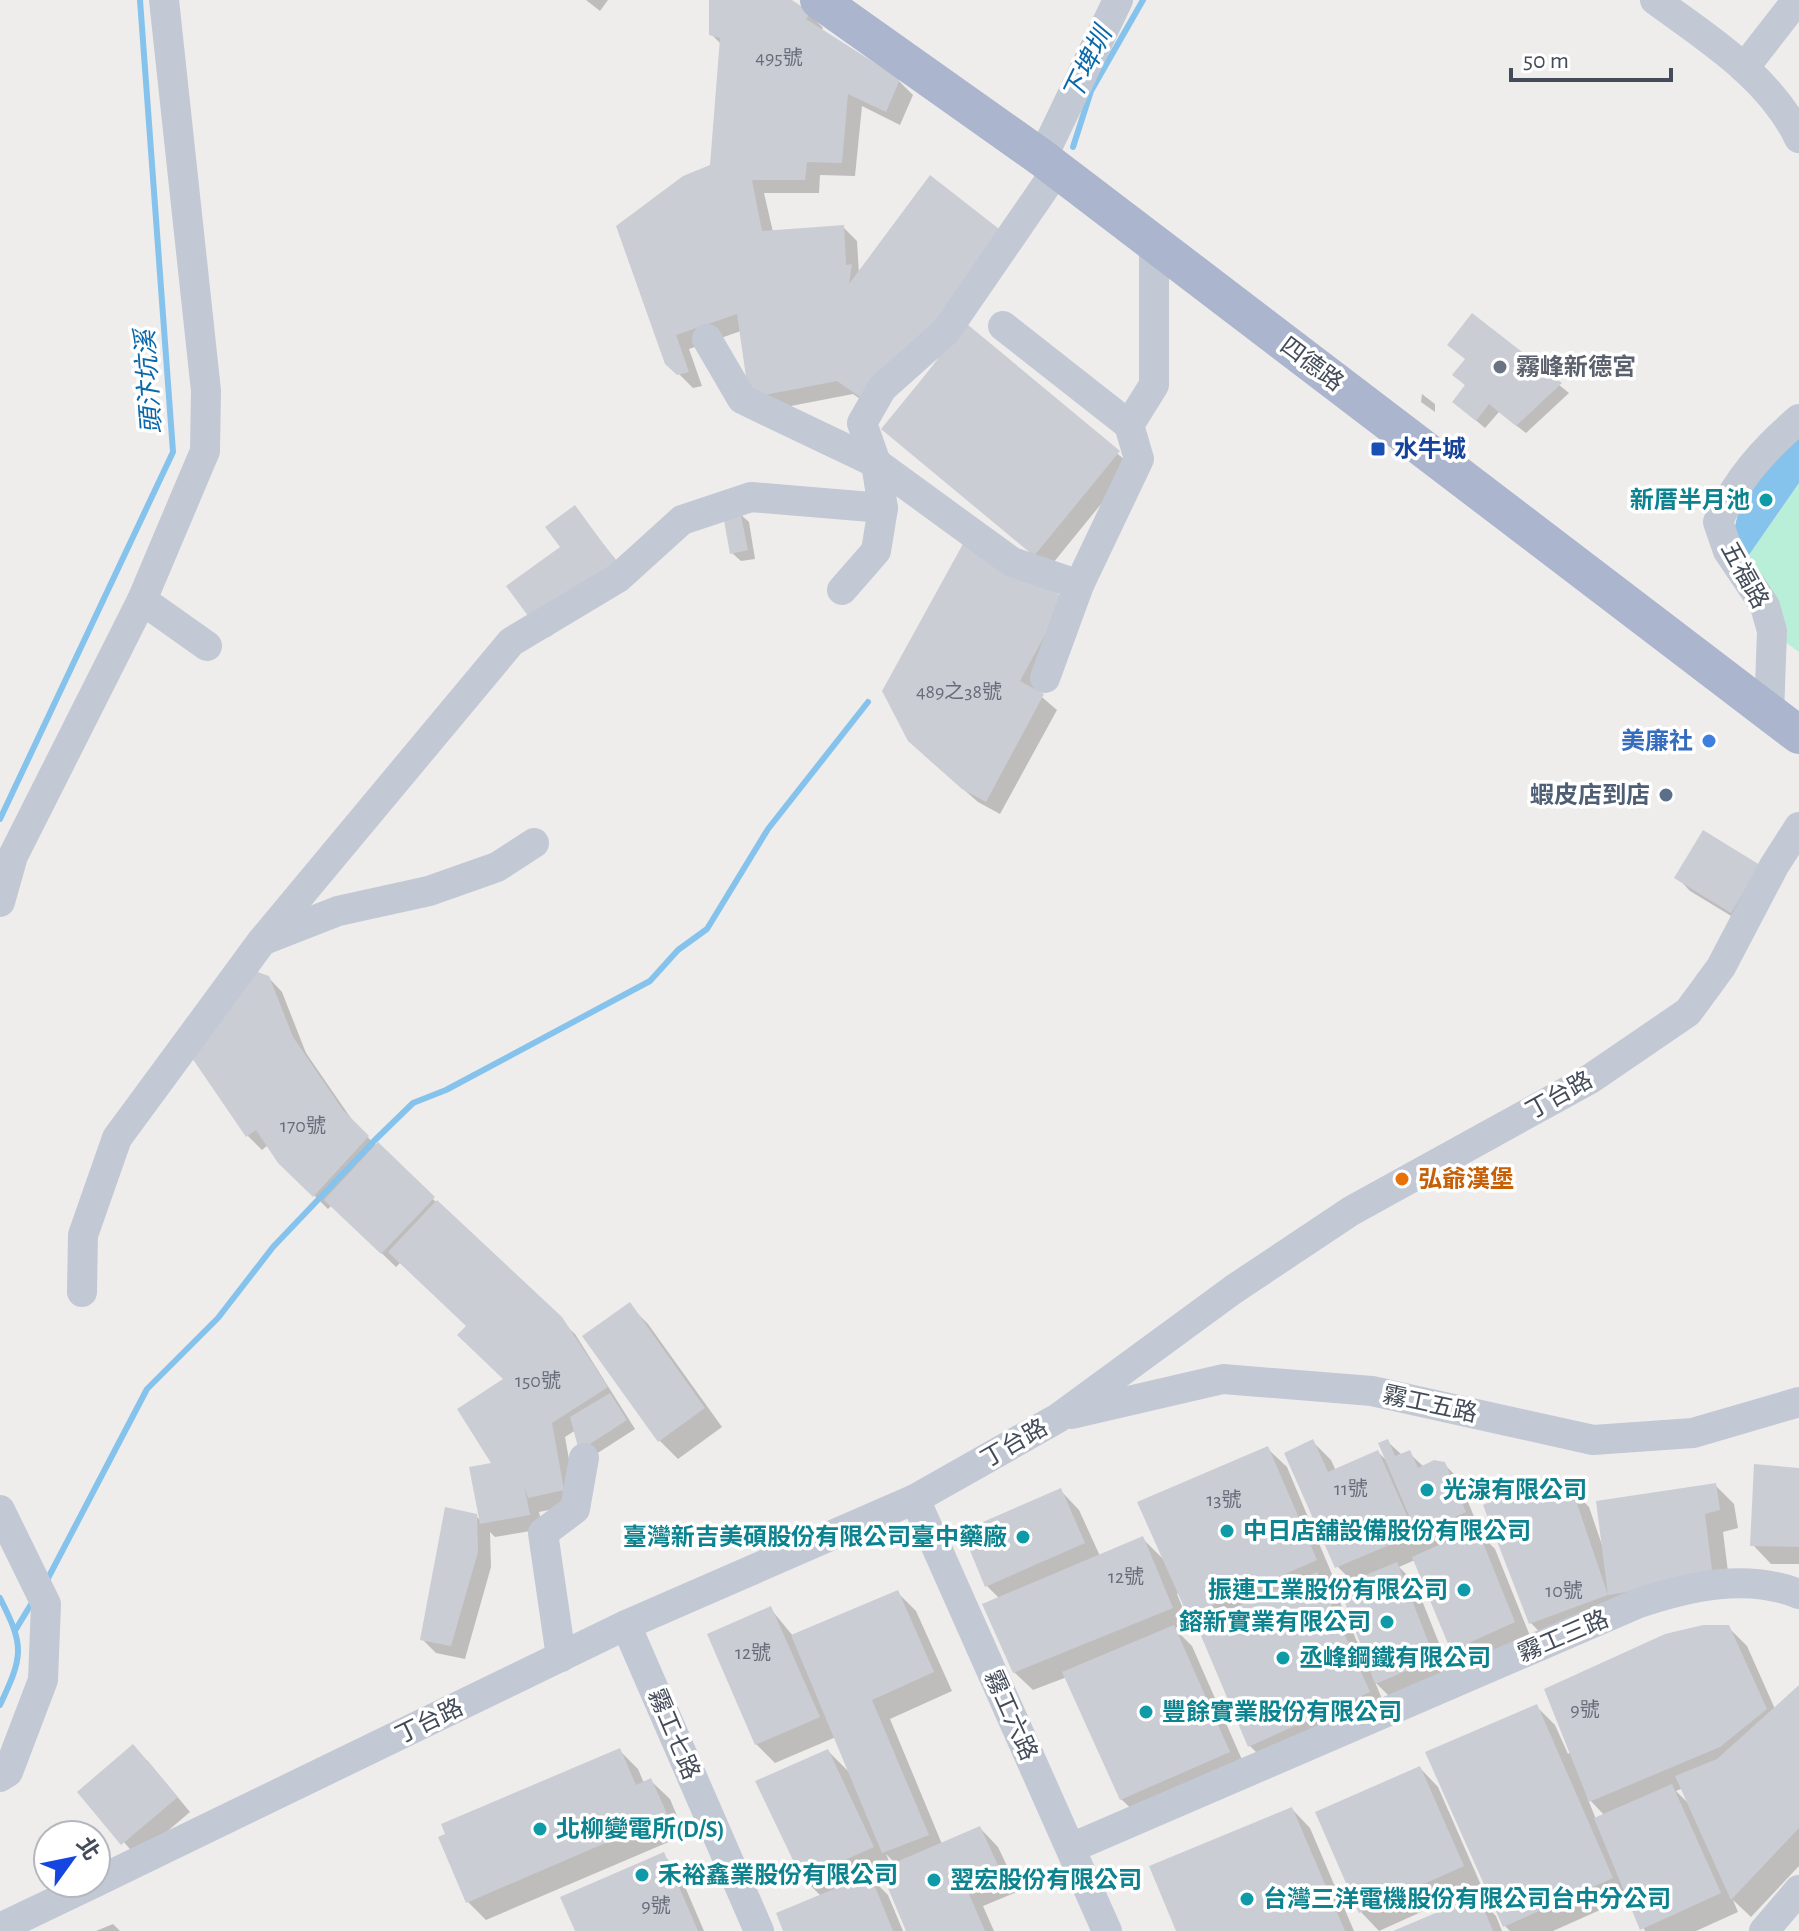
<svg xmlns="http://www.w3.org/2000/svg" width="1799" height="1931" font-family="'Alegreya Sans','Noto Sans TC',sans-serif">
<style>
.green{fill:#b9efd8}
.water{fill:#85c3ed}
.shadow{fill:#0003;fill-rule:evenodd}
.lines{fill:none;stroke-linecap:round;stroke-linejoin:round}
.stream{stroke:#85c3ed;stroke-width:6}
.building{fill:#cbcdd5}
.minor{stroke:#c2c8d4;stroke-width:30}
.major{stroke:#abb5cd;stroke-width:38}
.worship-dot{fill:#6b7280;stroke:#fff;stroke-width:3}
.transit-dot{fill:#1a4fb4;stroke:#fff;stroke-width:3}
.culture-dot{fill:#0f9aa8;stroke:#fff;stroke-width:3}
.shop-dot{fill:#3f7fe0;stroke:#fff;stroke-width:3}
.service-dot{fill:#5c6f8a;stroke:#fff;stroke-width:3}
.food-dot{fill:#e8710a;stroke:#fff;stroke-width:3}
.labels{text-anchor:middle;stroke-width:7;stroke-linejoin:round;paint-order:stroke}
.number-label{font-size:20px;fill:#666c79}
.street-label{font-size:24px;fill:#444c5a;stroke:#fff}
.worship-label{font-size:24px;font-weight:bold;fill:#5b616d;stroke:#fff;text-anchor:start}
.transit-label{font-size:24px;font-weight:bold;fill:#164399;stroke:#fff;text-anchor:start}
.culture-label{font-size:24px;font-weight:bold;fill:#0d838f;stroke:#fff;text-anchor:start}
.shop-label{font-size:24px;font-weight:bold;fill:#366cbe;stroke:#fff;text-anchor:end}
.service-label{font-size:24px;font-weight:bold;fill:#4e5e75;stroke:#fff;text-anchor:end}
.food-label{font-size:24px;font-weight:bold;fill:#c56008;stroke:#fff;text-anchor:start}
.water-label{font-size:26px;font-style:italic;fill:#0968a9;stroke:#fff}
</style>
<rect width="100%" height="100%" fill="#efedec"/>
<path class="green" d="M1799 483V652L1784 641 1742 565Z"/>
<path class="water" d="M1799 434V483L1742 565C1714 515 1768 467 1799 434Z"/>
<g class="shadow">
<path d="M586 0H608L600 11Z"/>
<path d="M711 0H788L810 14 823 28 821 31 899 81 913 95 900 125 862 106 855 176 820 175 819 193H764L773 232 843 227 857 241 859 274 965 325 1132 466 1049 568 884 429 941 355 878 411 853 394 765 411 741 331 689 349 702 386 693 388 667 362 712 166 722 45 711 34Z"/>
<path d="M1473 315 1569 393 1526 433 1499 412 1485 428 1454 402 1466 386 1455 375 1467 360Z"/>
<path d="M1422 394 1435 404V412L1421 402Z"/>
<path d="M575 508 630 578 549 637 535 623Z"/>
<path d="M740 514 749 522 755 559 741 561 732 553Z"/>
<path d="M1078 614 1036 692 1057 710 1000 814 978 802 924 755 884 691Z"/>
<path d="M1759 867 1746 925 1690 891 1677 877Z"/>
<path d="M268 977 282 992 306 1053 357 1127 575 1334 635 1429 590 1458 576 1430 565 1437 577 1504 539 1512 543 1529 495 1537 490 1532 491 1567 465 1659 436 1653 422 1639 476 1516 481 1521 495 1465 506 1380 468 1326 401 1262 396 1267 332 1205 328 1209 280 1162 268 1145 262 1150 248 1136 192 1055Z"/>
<path d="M629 1305 648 1324 722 1427 678 1459 659 1440Z"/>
<path d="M1312 1441 1331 1460 1336 1471 1378 1452 1388 1462V1442L1402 1455 1409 1453 1424 1467 1444 1464 1458 1478 1478 1526 1474 1528 1495 1549 1532 1641 1471 1669 1452 1650 1415 1560 1399 1567 1415 1583 1453 1678 1395 1702 1375 1682 1387 1711 1269 1765 1250 1746 1200 1625 1190 1614 1180 1592 1177 1594 1190 1626 1178 1632 1192 1646 1247 1771 1140 1817 1121 1799 1067 1677 1033 1690 1014 1672 1000 1599 987 1586 1061 1491 1079 1510 1100 1556 1142 1538 1166 1562 1268 1449 1287 1467 1334 1579 1325 1583 1336 1593 1362 1653 1365 1652 1353 1582 1337 1566Z"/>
<path d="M1799 1470V1564H1771L1753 1545Z"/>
<path d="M1715 1485 1734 1504 1738 1528 1723 1532 1731 1596 1627 1613 1549 1642 1531 1623 1570 1488 1589 1507 1602 1545Z"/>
<path d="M897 1592 916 1611 952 1691 890 1719 942 1844 980 1828 998 1847 1019 1891 983 1906 994 1931H909L882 1870 869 1876 888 1895 903 1931H785L821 1896 803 1878 828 1751 852 1775 836 1737 775 1763 756 1744 770 1608 793 1636ZM886 1854 896 1864 891 1866Z"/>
<path d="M1728 1627 1747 1646 1775 1709 1799 1688V1866L1751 1917 1733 1900 1738 1912 1696 1931H1645L1629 1897 1553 1931H1510L1505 1926 1536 1706 1555 1725 1568 1754ZM1683 1788 1690 1805 1676 1791ZM1587 1797 1605 1816 1596 1819Z"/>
<path d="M619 1750 638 1769 644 1783 651 1781 670 1799 685 1835 486 1920 468 1902Z"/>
<path d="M147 1760 190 1812 137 1857 80 1792Z"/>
<path d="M1420 1768 1438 1787 1481 1885 1379 1931 1361 1912Z"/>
<path d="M1292 1809 1310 1828 1354 1931H1178Z"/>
<path d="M663 1855 677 1868 704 1931H577Z"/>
<path d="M1477 1898 1496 1916 1502 1931H1399Z"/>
<path d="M113 1924 120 1931H96Z"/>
</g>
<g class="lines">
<g class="stream">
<path d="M1073 147 1091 91 1143 0"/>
<path d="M0 819 173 452 140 0"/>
<path d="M46 1582 147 1389 218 1318 273 1247 374 1141 413 1103 446 1090 650 981 678 950 707 929 768 829 868 702"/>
<path d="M0 1598C25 1647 23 1656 0 1705"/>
<path d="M16 1629 33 1601"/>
</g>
</g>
<g class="building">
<path d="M709 0H792L811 13 806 19 900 79 886 112 848 94 842 163 807 162 805 180H752L762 231 844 225 846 265 852 264 849 284 930 175 1003 232 937 333 863 399 837 381 749 398 737 314 676 335 689 372 677 375 665 364 616 226 683 176 710 165 720 38 709 35Z"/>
<path d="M1472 313 1562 383 1516 426 1489 404 1476 421 1452 402 1465 385 1452 375 1465 359 1447 345Z"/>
<path d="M967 324 1120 451 1034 556 881 429Z"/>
<path d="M575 505 618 564 534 624 506 586 560 547 545 527Z"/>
<path d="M740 511 748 550 730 554 723 515Z"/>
<path d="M964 542 1065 598 1020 681 1044 694 986 802 962 789 908 741 882 691Z"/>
<path d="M1703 830 1760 865 1731 913 1674 878Z"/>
<path d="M252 970 269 976 293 1037 343 1110 369 1136 313 1197 278 1163 256 1130 246 1137 190 1055Z"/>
<path d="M378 1142 435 1197 381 1254 324 1200Z"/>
<path d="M437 1200 562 1317 608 1387 552 1423 564 1490 528 1498 524 1485 530 1515 480 1524 469 1467 491 1463 457 1409 503 1379 457 1335 466 1326 388 1252Z"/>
<path d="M630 1302 705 1408 658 1442 582 1336Z"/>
<path d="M610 1393 627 1420 579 1451 570 1417Z"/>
<path d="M1313 1439 1328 1472 1378 1450 1415 1534 1335 1568 1284 1453Z"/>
<path d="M1388 1439 1395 1456 1410 1450 1418 1468 1434 1460 1445 1462 1466 1512 1417 1534 1378 1443Z"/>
<path d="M1268 1446 1317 1560 1188 1616 1137 1502Z"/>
<path d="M1754 1464 1799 1468V1547L1750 1546Z"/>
<path d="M1716 1483 1720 1510 1705 1514 1713 1578 1608 1595 1596 1501Z"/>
<path d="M1571 1486 1608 1595 1529 1624 1483 1505 1525 1487Z"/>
<path d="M1061 1488 1085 1543 985 1587 962 1531Z"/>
<path d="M445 1507 477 1514 478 1552 451 1646 420 1640Z"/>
<path d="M1477 1528 1515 1622 1451 1651 1412 1557Z"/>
<path d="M1143 1536 1173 1608 1013 1673 982 1604Z"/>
<path d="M1397 1562 1435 1659 1375 1684 1339 1586Z"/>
<path d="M1317 1572 1370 1692 1248 1747 1196 1624Z"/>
<path d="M898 1590 934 1672 872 1700 929 1835 882 1853 791 1635Z"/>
<path d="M771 1606 820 1717 755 1745 707 1634Z"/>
<path d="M1174 1625 1230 1752 1120 1800 1062 1672Z"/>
<path d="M1703 1625H1729L1767 1709 1720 1747 1589 1802 1544 1689 1665 1634Z"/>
<path d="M1799 1685V1828L1731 1900 1675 1776 1717 1759Z"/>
<path d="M1537 1704 1613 1878 1503 1927 1425 1752Z"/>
<path d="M133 1744 178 1797 121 1845 77 1792Z"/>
<path d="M620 1748 636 1785 651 1778 668 1816 466 1903 438 1837 445 1834 441 1824Z"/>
<path d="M828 1749 874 1847 802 1879 755 1781Z"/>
<path d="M1420 1766 1464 1866 1359 1913 1315 1812Z"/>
<path d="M1672 1784 1721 1893 1640 1930 1594 1818Z"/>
<path d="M1292 1807 1345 1931H1176L1149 1866Z"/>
<path d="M980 1826 1001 1872 966 1887 985 1931H906L880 1869Z"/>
<path d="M664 1852 698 1931H575L560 1897Z"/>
<path d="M870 1874 893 1931H783L776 1913Z"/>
<path d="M1478 1895 1493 1931H1393Z"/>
</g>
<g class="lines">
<g class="minor">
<path d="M1655 0C1707 38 1770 77 1799 138"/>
<path d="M1744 68 1797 0"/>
<path d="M1042 158 1118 0"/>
<path d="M1003 326 1129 425 1139 459 1079 585 1045 678"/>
<path d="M707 339 742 399 876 463 1012 562 1079 585"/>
<path d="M1129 425 1154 385V245"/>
<path d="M842 590 876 551 883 508"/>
<path d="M142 600 207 646"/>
<path d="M1769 714 1772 631 1765 606 1728 551 1718 522C1736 480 1765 448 1799 419"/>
<path d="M0 902 13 856 142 600 205 451 206 391 164 0"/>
<path d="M264 940 338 911 429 891 497 867 534 843"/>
<path d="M82 1292 83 1235 117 1138 262 941 511 642 618 578 682 520 751 497 883 508 876 463 862 423 882 388 946 331 1056 171"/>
<path d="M1072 1414 1223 1379 1372 1391 1593 1440 1693 1433 1799 1402"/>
<path d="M915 1499 1107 1931"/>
<path d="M0 1510 46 1604 43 1680 8 1772 0 1777"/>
<path d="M626 1625 759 1931"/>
<path d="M561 1657 543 1533 575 1509 584 1458"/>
<path d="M1071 1848 1639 1603C1690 1586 1747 1573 1799 1594"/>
<path d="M96 1882 626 1625 915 1499 1058 1418 1234 1289 1351 1211 1590 1079 1688 1012 1721 967 1774 866 1799 827"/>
<path d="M0 1928 94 1883"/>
<path d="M1764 1931 1799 1890"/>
</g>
<path class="major" d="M819 0 1042 158 1799 735"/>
</g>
<circle class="worship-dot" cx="1500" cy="367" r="8"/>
<rect class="transit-dot" x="1370" y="441" width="16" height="16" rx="4"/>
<g class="culture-dot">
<circle cx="1766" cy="500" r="8"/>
<circle cx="1427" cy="1490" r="8"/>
<circle cx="1227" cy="1531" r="8"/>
<circle cx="1023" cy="1537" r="8"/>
<circle cx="1464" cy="1590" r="8"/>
<circle cx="1387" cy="1622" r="8"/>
<circle cx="1283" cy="1658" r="8"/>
<circle cx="1146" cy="1712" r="8"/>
<circle cx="540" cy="1829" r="8"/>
<circle cx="642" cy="1875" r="8"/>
<circle cx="934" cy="1880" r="8"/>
<circle cx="1247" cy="1899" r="8"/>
</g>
<circle class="shop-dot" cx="1709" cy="741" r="8"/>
<circle class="service-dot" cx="1666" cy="795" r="8"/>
<circle class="food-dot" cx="1402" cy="1179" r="8"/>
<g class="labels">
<g class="number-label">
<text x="779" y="64">495號</text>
<text x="959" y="698">489之38號</text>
<text x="303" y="1132">170號</text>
<text x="538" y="1387">150號</text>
<text x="1351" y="1495">11號</text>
<text x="1224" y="1506">13號</text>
<text x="1126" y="1583">12號</text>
<text x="1564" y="1597">10號</text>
<text x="753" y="1659">12號</text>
<text x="1585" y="1716">9號</text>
<text x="656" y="1912">9號</text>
</g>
<g class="street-label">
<text transform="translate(1312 364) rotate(37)" y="8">四德路</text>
<text transform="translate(1745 575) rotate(61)" y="8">五福路</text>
<text transform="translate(1559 1095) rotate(-29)" y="8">丁台路</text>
<text transform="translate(1430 1404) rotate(12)" y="8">霧工五路</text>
<text transform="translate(1014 1443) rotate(-30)" y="8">丁台路</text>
<text transform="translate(1563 1636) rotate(-23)" y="8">霧工三路</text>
<text transform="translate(1011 1715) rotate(66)" y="8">霧工六路</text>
<text transform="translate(429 1721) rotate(-26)" y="8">丁台路</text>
<text transform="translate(674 1734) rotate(67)" y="8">霧工七路</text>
</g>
<g class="worship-label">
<text x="1516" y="375">霧峰新德宮</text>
</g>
<g class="transit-label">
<text x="1394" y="457">水牛城</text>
</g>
<g class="culture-label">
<text x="1750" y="508" text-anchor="end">新厝半月池</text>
<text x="1443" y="1498">光湶有限公司</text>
<text x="1243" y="1539">中日店舖設備股份有限公司</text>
<text x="1007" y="1545" text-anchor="end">臺灣新吉美碩股份有限公司臺中藥廠</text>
<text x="1448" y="1598" text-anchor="end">振連工業股份有限公司</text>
<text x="1371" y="1630" text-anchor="end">鎔新實業有限公司</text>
<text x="1299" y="1666">丞峰鋼鐵有限公司</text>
<text x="1162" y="1720">豐餘實業股份有限公司</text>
<text x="556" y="1837">北柳變電所(D/S)</text>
<text x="658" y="1883">禾裕鑫業股份有限公司</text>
<text x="950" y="1888">翌宏股份有限公司</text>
<text x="1263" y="1907">台灣三洋電機股份有限公司台中分公司</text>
</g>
<g class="shop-label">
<text x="1693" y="749">美廉社</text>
</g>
<g class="service-label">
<text x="1650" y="803">蝦皮店到店</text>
</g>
<g class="food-label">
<text x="1418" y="1187">弘爺漢堡</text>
</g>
<g class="water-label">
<text transform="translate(1087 64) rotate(-64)" y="9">下埤圳</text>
<text transform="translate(148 382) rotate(-94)" y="9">頭汴坑溪</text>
</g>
</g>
<g transform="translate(72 1859) rotate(57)"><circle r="38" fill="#ffffff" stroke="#b4b7bd" stroke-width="2"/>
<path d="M0-6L14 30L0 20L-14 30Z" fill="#1546e1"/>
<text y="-12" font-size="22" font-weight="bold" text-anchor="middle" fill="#444c5a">北</text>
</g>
<path d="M1511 68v12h160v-12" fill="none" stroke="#444c5a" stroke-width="4"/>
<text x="1523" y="68" font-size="24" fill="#444c5a" stroke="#ffffff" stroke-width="6" paint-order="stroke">50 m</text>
</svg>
